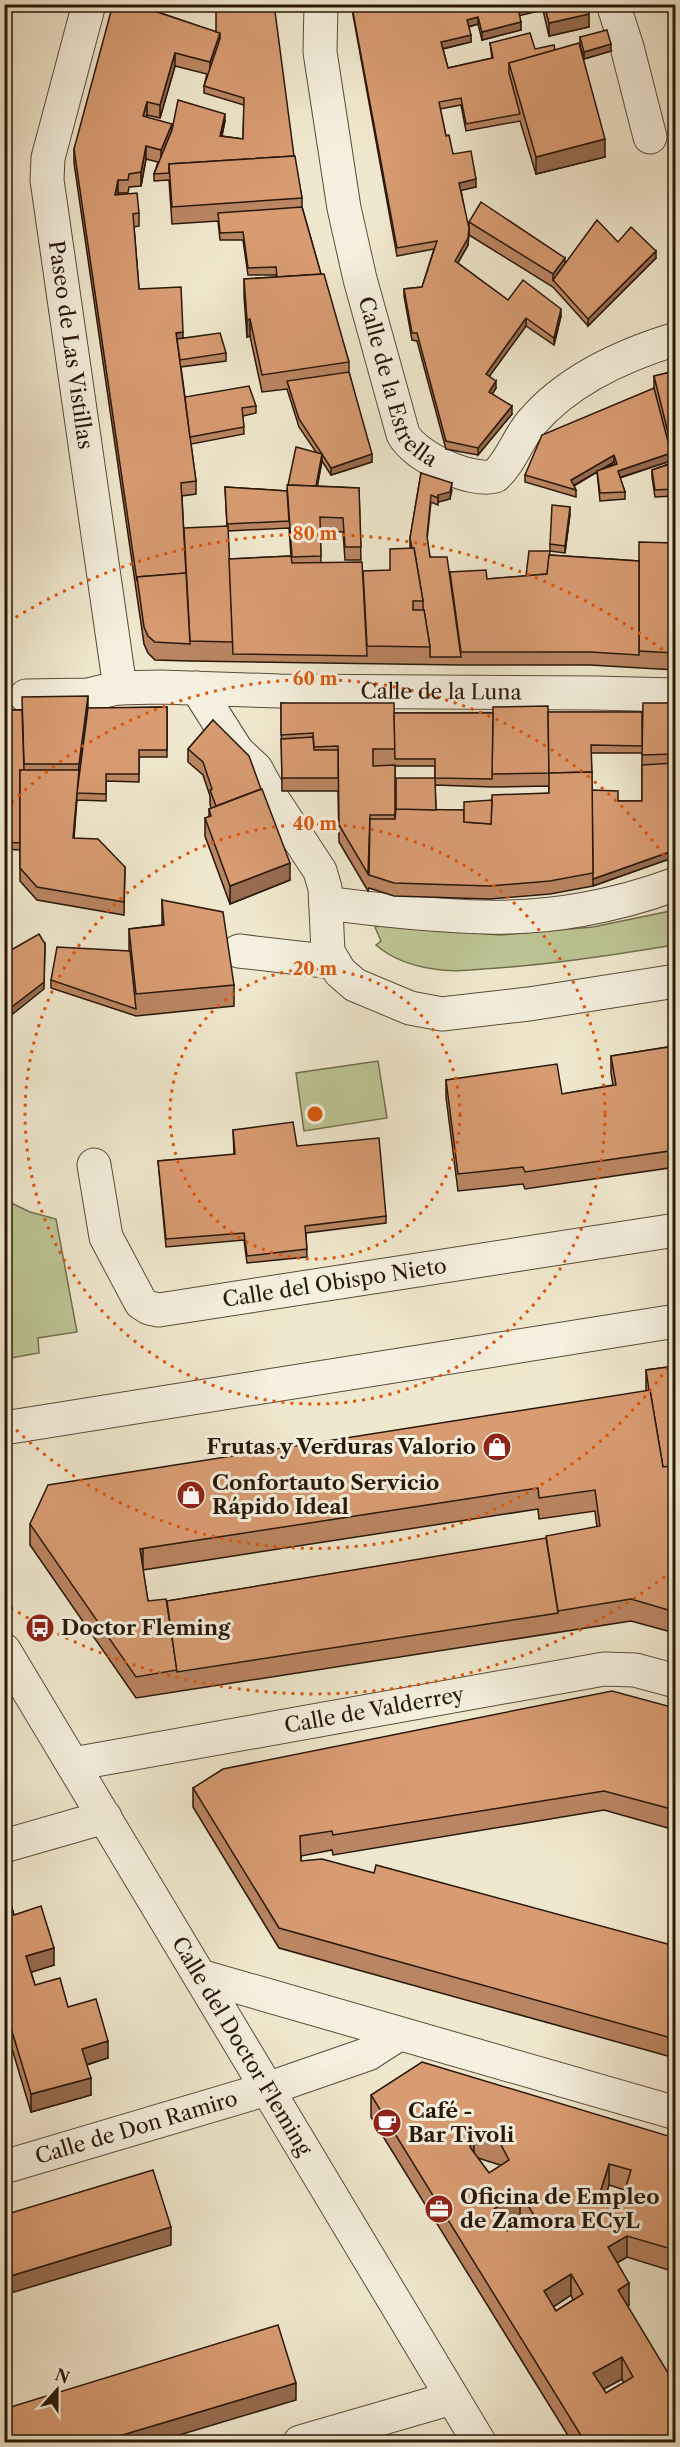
<svg xmlns="http://www.w3.org/2000/svg" width="680" height="2447" font-family="'Libre Caslon Text',serif">
<style>
.green{fill:#bdc596;stroke:#736e4f;stroke-width:1.5}
.lines{fill:none;stroke-linecap:round;stroke-linejoin:round}
.minor-casing{stroke:#5b4b3a;stroke-width:35}
.minor{stroke:#f5f0df;stroke-width:33}
.wall{fill:#ba8562;stroke:#291708;stroke-width:1.5;fill-rule:evenodd}
.shaded-wall{fill:#976c50;stroke:#291708;stroke-width:1.5}
.building{fill:#d89b72;stroke:#291708;stroke-width:1.5;fill-rule:evenodd}
.ring{fill:none;stroke:#de560c;stroke-width:3;stroke-dasharray:3 6}
.labels{text-anchor:middle;stroke-width:6;stroke-linejoin:round;paint-order:stroke}
.street-label{font-size:21px;fill:#291708;stroke:#f5f0df}
.poi-label{font-size:21px;font-weight:bold;fill:#291708;stroke:#f5f0df;text-anchor:start}
.centre{fill:#de560c;stroke:#f5f0df;stroke-width:3}
.ring-label{font-size:18px;text-anchor:middle;font-weight:bold;fill:#de560c;stroke:#f5f0df;stroke-width:6;stroke-linejoin:round;paint-order:stroke}
</style>
<rect width="100%" height="100%" fill="#f0e8ce"/>
<filter id="stains"><feTurbulence type="fractalNoise" baseFrequency=".00333" numOctaves="4"/><feColorMatrix values="0 0 0 0 .2 0 0 0 0 .09 0 0 0 0 .02 0 0 0 .5 -.17"/></filter>
<radialGradient id="worn" r=".72"><stop offset=".6" stop-color="#630" stop-opacity="0"/><stop offset="1" stop-color="#630" stop-opacity=".3"/></radialGradient>
<g class="green">
<path d="M675 910V945C617 954 558 964 498 968 477 969 455 973 434 969 413 966 392 959 376 945L381 941 375 927 383 925 500 935 593 927Z"/>
<path d="M378 1061 387 1118 304 1131 296 1073Z"/>
<path d="M5 1200 30 1212 56 1219 77 1332 38 1338 39 1353 5 1359Z"/>
</g>
<g class="lines">
<g class="minor-casing">
<g id="minor">
<path id="s1" d="M89 4 48 158 47 180 120 688"/>
<path id="s2" d="M321 4 320 52 344 208 360 279 403 434C414 456 470 483 495 476 511 462 518 438 532 422 568 380 623 355 676 339"/>
<path d="M613 4 627 47 650 137"/>
<path d="M197 688 237 751 256 769 272 798 320 871 325 888 328 952 340 972 355 985 410 1008 442 1014 529 1004 676 981"/>
<path id="s3" d="M26 696 88 695 117 688 160 687 280 691 595 693 676 695"/>
<path d="M326 903C379 910 433 916 486 917 549 919 617 906 676 884"/>
<path d="M239 951 333 962"/>
<path id="s4" d="M94 1165 106 1237 141 1303 149 1308 159 1310 676 1230"/>
<path d="M4 1428 676 1321"/>
<path id="s5" d="M4 1650 479 2442"/>
<path id="s6" d="M73 1764 604 1669 635 1670 676 1681"/>
<path d="M4 1846 105 1817"/>
<path d="M200 1976 676 2113"/>
<path id="s7" d="M4 2167 267 2089 368 2054 399 2034"/>
<path d="M300 2442 452 2398"/>
</g>
</g>
<use href="#minor" class="minor"/>
</g>
<g class="wall">
<path d="M351 4H587L589 27 549 36 543 10 519 15 521 30 482 40 478 24 469 27 471 42 443 49 448 68 492 58 490 43 535 49 555 50 605 157 536 174 520 121 466 131 461 105 440 109 446 136 453 154 476 187 461 190 469 235 468 245 458 263 508 300 561 316 554 345 526 326 489 376 496 388 492 394 512 414 478 455 446 449 417 341 412 340 404 296V289L422 287 434 249 397 256Z"/>
<path d="M666 4H675V35Z"/>
<path d="M158 12 216 32 294 156 302 198V207L321 274 349 362V372L372 462 331 475 322 461 317 486 359 488 361 560H345L343 532 320 530 321 563 363 579 390 570 410 548V538L421 473 452 490 450 499 438 502V505L431 502 427 540 430 557 450 581V572L487 579 526 576 550 555 639 561 675 543V670L590 665H461L190 661 155 660 148 653 144 644 74 163V149ZM175 66 207 74 204 86V93L244 105 243 139 222 136 225 121 172 130 147 117V115L160 118ZM146 159 158 162 154 174V181L169 180 172 224 218 221 220 240H243L248 275H276V277L244 279V296L247 337 250 336 262 392 287 389 299 427 316 452 288 485 287 491 225 487 227 526 184 537 182 496 196 494V481L191 444 244 434 243 416 256 413V406L185 397 181 367 226 361V353L183 338 139 289 134 227 139 226V213L118 194V193H128L129 187 141 186ZM289 528 291 556 229 559 228 531Z"/>
<path d="M580 37 611 51 584 59 580 45Z"/>
<path d="M469 222 565 263 618 242 656 258 588 326 553 287 469 235Z"/>
<path d="M675 371V496L655 497 652 477V470L671 463 670 461 620 478 625 492V499L600 501 597 472 574 486 576 490V497L525 482V475L654 388V376ZM614 462 615 464 601 469Z"/>
<path d="M570 514 565 553 550 551V544Z"/>
<path d="M281 703 394 713 642 712 675 703V857L593 886 550 894 490 899 394 896 369 888 368 891 339 842 338 791H282ZM591 753H642V801H618L592 790ZM395 766H435V778L395 818ZM435 785 492 787 549 786V793L492 800 464 810H436Z"/>
<path d="M167 707V757H139V782L106 781V801L77 800V799L74 838 125 867 124 915 37 900 20 881V812V850L4 849V710Z"/>
<path d="M213 720 290 880 230 904 205 836V818L209 817V809L211 808 210 804V796L203 775 188 762V749Z"/>
<path d="M162 900 234 985V1006L136 1016 51 988V980L129 951V929L162 925Z"/>
<path d="M675 1046V1160H669V1168L525 1189 523 1184 458 1191 446 1097V1080L562 1094 613 1085 611 1073V1056Z"/>
<path d="M233 1130 297 1146 386 1216V1223L306 1233 307 1257 247 1263 244 1240 166 1247 158 1161 234 1155Z"/>
<path d="M675 1366V1486L674 1487 675 1495V1633L631 1621 136 1698 30 1545V1524L646 1391V1370ZM538 1509 539 1519 595 1511 597 1527 546 1539 167 1601H148L143 1570Z"/>
<path d="M675 1708V1830L604 1810 333 1855 332 1850 301 1856V1861L374 1873 675 1946V2058L279 1948 193 1807V1788Z"/>
<path d="M5 1884 14 1915 54 1965 31 1972 35 1985 68 2007 108 2058 87 2065 91 2095 31 2112 4 2022Z"/>
<path d="M371 2095 675 2138V2272L627 2257 617 2263 629 2305 627 2306 675 2442H572L371 2117ZM478 2158 500 2165 501 2166 489 2173ZM609 2185 625 2190 621 2203 605 2198ZM520 2215 524 2221 507 2231 503 2225ZM571 2295 573 2300 556 2311 553 2307ZM622 2379 624 2383 606 2393 603 2389Z"/>
</g>
<g class="shaded-wall">
<path d="M157 4H161L154 24V11Z"/>
<path d="M534 4H543V10L518 16V8Z"/>
<path d="M589 14V27L549 36V23Z"/>
<path d="M478 17V24L467 27V20Z"/>
<path d="M521 22V30L482 40V32Z"/>
<path d="M220 33V46L210 75V62Z"/>
<path d="M471 35V42L441 49V42Z"/>
<path d="M611 44V51L584 59V52Z"/>
<path d="M175 53V66L160 118V105Z"/>
<path d="M147 102V115L143 129V116Z"/>
<path d="M225 114V121L220 143V136Z"/>
<path d="M172 124V137L161 163V150Z"/>
<path d="M605 139V157L536 174V157Z"/>
<path d="M146 146V159L141 186V172Z"/>
<path d="M476 179V187L459 191V183Z"/>
<path d="M118 180V193L115 208V195Z"/>
<path d="M469 228 468 245 455 268V261Z"/>
<path d="M656 251V258L588 326V319Z"/>
<path d="M565 258V271L553 280V274Z"/>
<path d="M561 309V316L554 345V338Z"/>
<path d="M526 318V326L486 381V374Z"/>
<path d="M250 319V336L247 337V320Z"/>
<path d="M183 332V345L177 346 176 333Z"/>
<path d="M496 381V388L489 399V392Z"/>
<path d="M512 406V414L478 455V448Z"/>
<path d="M671 453V461L618 478V471Z"/>
<path d="M322 454V461L315 499V492Z"/>
<path d="M372 454V462L331 475V468Z"/>
<path d="M614 455V462L571 487V480Z"/>
<path d="M452 483 450 499 438 502V495Z"/>
<path d="M570 507V514L565 553V546Z"/>
<path d="M88 696V716L77 793 73 851V838L79 764Z"/>
<path d="M675 850V857L593 886V879Z"/>
<path d="M290 863V880L230 904V886Z"/>
<path d="M45 944 44 989 4 1021V1013Z"/>
<path d="M143 1548V1570L140 1549Z"/>
<path d="M54 1948V1965L26 1974V1956Z"/>
<path d="M108 2041V2058L82 2066V2049Z"/>
<path d="M91 2078V2095L31 2112V2094Z"/>
<path d="M474 2135V2157L470 2147Z"/>
<path d="M609 2164V2185L599 2218V2196Z"/>
<path d="M520 2193V2215L494 2231V2209Z"/>
<path d="M171 2227V2245L4 2295V2278Z"/>
<path d="M627 2236V2257L608 2268V2247Z"/>
<path d="M571 2274V2295L544 2313V2291Z"/>
<path d="M629 2283V2305L618 2312V2290Z"/>
<path d="M622 2357V2379L593 2395V2373Z"/>
<path d="M296 2383V2400L156 2442H99Z"/>
</g>
<g class="building">
<path d="M113 4H157L154 11 220 33 210 62 175 53 160 105 147 102 143 116 172 124 161 150 146 146 141 172 129 174 128 180H118L115 195 137 193 139 213 133 214 139 289 181 287 183 332 176 333 196 481 181 483 186 573 137 577V581L74 149Z"/>
<path d="M216 4H274L294 156 169 164V173L154 174 172 130 178 100 225 114 220 136 243 139 244 98 204 86 220 39V33L216 32Z"/>
<path d="M360 4H534L518 8 521 22 482 32 478 17 467 20 471 35 441 42 448 68 493 58 490 43 530 33 535 49 554 45 555 50 509 63V73L520 114 466 124 461 98 439 102 446 136 449 135 453 154 471 151 476 179 459 183 469 228 468 238 455 261 508 300 523 280 561 309 554 338 526 318 486 374 496 381 489 392 512 406 478 448 446 441 417 333H412L404 289 422 287 437 241 397 248 352 7Z"/>
<path d="M544 4H587L589 14 549 23Z"/>
<path d="M669 4H675V28Z"/>
<path d="M607 30 611 44 584 52 580 37Z"/>
<path d="M579 43 605 139 536 157 509 63Z"/>
<path d="M295 156 302 198 172 207 169 164Z"/>
<path d="M481 202 565 258 553 274 469 222Z"/>
<path d="M302 207 321 274 277 277 276 267 248 268 243 232 220 233 218 213Z"/>
<path d="M597 220 618 242 631 227 656 251 588 319 553 280Z"/>
<path d="M324 274 349 362 262 375 250 319 247 320 244 279Z"/>
<path d="M220 333 226 353 180 360 177 339Z"/>
<path d="M675 371V461L654 376Z"/>
<path d="M349 372 372 454 331 468 322 454 316 486 288 485 296 447 322 454 299 419 287 381Z"/>
<path d="M249 386 256 406 242 408 244 427 190 437 185 397Z"/>
<path d="M654 388 671 453 618 471 625 492 600 493 597 471 617 464 614 455 571 480 576 490 525 475 542 435Z"/>
<path d="M673 463 675 473V489L655 490 652 470Z"/>
<path d="M421 473 452 483 450 492 438 495V498L431 495 427 536 430 557H447L461 657H430V647L424 610H423V601L414 548H412L410 538Z"/>
<path d="M287 485 359 488 361 547H345L343 518 320 517 321 556 292 557Z"/>
<path d="M225 487 287 491 289 521 227 524Z"/>
<path d="M552 505 570 507 565 546 550 544Z"/>
<path d="M228 526 233 642 190 641 184 528Z"/>
<path d="M639 542 675 543V653L639 651Z"/>
<path d="M414 548 423 601H413V610H424L430 647 367 646 363 571 390 570V549Z"/>
<path d="M529 551H550L547 574 526 576Z"/>
<path d="M549 555 639 561V655L590 652H461L450 572 486 570 487 579 547 574Z"/>
<path d="M291 556 292 563 362 562 367 656 233 654 229 559Z"/>
<path d="M186 573 190 644 155 642 148 636 144 627 137 577Z"/>
<path d="M88 696 79 764H24L22 697Z"/>
<path d="M281 703H394L395 749H373V766L395 765V815H370L368 874 339 825 338 746 314 747 313 733 281 735Z"/>
<path d="M643 703H675V754L642 755Z"/>
<path d="M548 706 549 773 492 774 493 707Z"/>
<path d="M167 707V750H139V774H106V794L77 793 88 708Z"/>
<path d="M4 710H22L24 770H20V843L4 842Z"/>
<path d="M548 712H642V746L591 745 592 772 549 773Z"/>
<path d="M394 713H493L492 779 435 778V759H395Z"/>
<path d="M213 720 249 756 261 789 216 806 210 790 212 789 203 762 188 749Z"/>
<path d="M313 737 314 750H338V778H282L281 739Z"/>
<path d="M675 763V850L593 879 592 790 618 791V801H642V765Z"/>
<path d="M20 770H79L73 838 98 839 125 867 124 902 37 887 20 868Z"/>
<path d="M592 772 593 873 550 881 490 886 394 883 369 875 370 819H395L396 809 464 810V822L491 824 492 795 549 793V773Z"/>
<path d="M396 778H435L436 810 396 809Z"/>
<path d="M262 789 290 863 230 886 205 818 211 816 209 809Z"/>
<path d="M492 800 491 824 464 822V802Z"/>
<path d="M162 900 223 912 234 985 136 994 129 929 164 925Z"/>
<path d="M39 934 45 944 44 982 4 1013V954Z"/>
<path d="M57 947 130 951 136 1009 51 980Z"/>
<path d="M675 1046V1142L668 1143 669 1151 525 1172 523 1167 458 1174 446 1080 557 1064 562 1094 616 1085 611 1056Z"/>
<path d="M293 1122 297 1146 379 1138 386 1216 305 1226 307 1249 247 1256 244 1233 166 1239 158 1161 235 1154 233 1130Z"/>
<path d="M675 1366V1469L672 1470 671 1466 663 1467 650 1390H649L646 1370Z"/>
<path d="M650 1390 663 1467 671 1466 675 1494V1612L631 1599 558 1611 546 1536 600 1526 595 1490 539 1498 538 1488 140 1549 148 1601 166 1599 177 1670 136 1677 30 1524 48 1485Z"/>
<path d="M546 1538 558 1613 177 1672 167 1601Z"/>
<path d="M612 1691 675 1708V1810L604 1791 333 1835 332 1831 300 1836 301 1861 322 1859 374 1873 376 1865 675 1946V2039L279 1928 193 1788 223 1769Z"/>
<path d="M4 1884 14 1915 41 1906 54 1948 26 1956 35 1985 60 1978 68 2007 96 1999 108 2041 82 2049 91 2078 31 2094 4 2005Z"/>
<path d="M422 2062 675 2138V2250L627 2236 608 2247 629 2283 618 2290 674 2383 675 2382V2442H585L371 2095ZM474 2135 500 2143 509 2160 489 2173 470 2147ZM609 2164 631 2170 621 2203 599 2196ZM520 2193 534 2215 507 2231 494 2209ZM571 2274 583 2294 556 2311 544 2291ZM622 2357 633 2377 606 2393 593 2373Z"/>
<path d="M153 2170 171 2227 4 2278V2215Z"/>
<path d="M278 2325 296 2383 99 2442H4V2409Z"/>
</g>
<g class="ring">
<circle cx="315" cy="1114" r="145"/>
<circle cx="315" cy="1114" r="290"/>
<path d="M673 1360A435 435 0 0 1 5 1419M5 809A435 435 0 0 1 673 868"/>
<path d="M672 1571A580 580 0 0 1 8 1606M8 622A580 580 0 0 1 672 657"/>
</g>
<defs>
<g id="shop-disc" transform="scale(1.5)"><circle r="9.5" fill="#8f2418" stroke="#f5f0df"/><path d="M-5-2.5h2.3a2.7 3.5 0 0 1 5.4 0H5L5.5 6h-11ZM-1.5-2.5h3a1.5 2.3 0 0 0-3 0Z" fill="#fff"/></g>
<g id="bus-disc" transform="scale(1.5)"><circle r="9.5" fill="#8f2418" stroke="#f5f0df"/><path d="M-5-6H5V4H4V6H2V4H-2V6H-4V4H-5ZM-3.5-4V0h7V-4ZM-3.5 1.2v1.5H-2V1.2ZM2 1.2v1.5H3.5V1.2Z" fill="#fff"/></g>
<g id="cafe-disc" transform="scale(1.5)"><circle r="9.5" fill="#8f2418" stroke="#f5f0df"/><path d="M-5.5-4.5H6V0H3Q3 3.5 0 3.5H-2.5Q-5.5 3.5-5.5 0ZM3-3.2v2h1.7v-2ZM-6 4.5H4V6H-6Z" fill="#fff"/></g>
<g id="office-disc" transform="scale(1.5)"><circle r="9.5" fill="#8f2418" stroke="#f5f0df"/><path d="M-6-3h4V-5.5h4V-3h4V5H-6ZM-1-4.5V-3h2v-1.5ZM-6 0V1H6V0Z" fill="#fff"/></g>
</defs>
<g fill-rule="evenodd">
<use href="#shop-disc" x="497" y="1447"/>
<use href="#shop-disc" x="191" y="1495"/>
<use href="#bus-disc" x="40" y="1628"/>
<use href="#cafe-disc" x="387" y="2123"/>
<use href="#office-disc" x="439" y="2209"/>
</g>
<g class="labels">
<g class="street-label">
<text dy="7" stroke="none"><textPath href="#s1" startOffset="348">Paseo de Las Vistillas</textPath></text>
<text dy="7" stroke="none"><textPath href="#s2" startOffset="390">Calle de la Estrella</textPath></text>
<text dy="7" stroke="none"><textPath href="#s3" startOffset="416">Calle de la Luna</textPath></text>
<text dy="7" stroke="none"><textPath href="#s4" startOffset="345">Calle del Obispo Nieto</textPath></text>
<text dy="7" stroke="none"><textPath href="#s6" startOffset="306">Calle de Valderrey</textPath></text>
<text dy="7" stroke="none"><textPath href="#s5" startOffset="462">Calle del Doctor Fleming</textPath></text>
<text dy="7" stroke="none"><textPath href="#s7" startOffset="138">Calle de Don Ramiro</textPath></text>
</g>
<g class="poi-label">
<text x="476" y="1454" text-anchor="end">Frutas y Verduras Valorio</text>
<text x="212" y="1490">Confortauto Servicio<tspan x="212" dy="24">Rápido Ideal</tspan></text>
<text x="61" y="1635">Doctor Fleming</text>
<text x="408" y="2118">Café -<tspan x="408" dy="24">Bar Tivoli</tspan></text>
<text x="460" y="2204">Oficina de Empleo<tspan x="460" dy="24">de Zamora ECyL</tspan></text>
</g>
</g>
<circle cx="315" cy="1114" r="9" class="centre"/>
<g class="ring-label">
<text x="315" y="540">80 m</text>
<text x="315" y="685">60 m</text>
<text x="315" y="830">40 m</text>
<text x="315" y="975">20 m</text>
</g>
<rect width="680" height="2447" fill="none" stroke="#f0e8ce" stroke-width="24"/>
<rect x="6" y="6" width="668" height="2435" fill="none" stroke="#291708" stroke-width="3"/>
<rect x="12" y="12" width="656" height="2423" fill="none" stroke="#291708" stroke-width="1.5"/>
<g transform="translate(57 2390) rotate(21)" stroke="#f5f0df" stroke-width="4.5" paint-order="stroke">
<path d="M0-4.5L10 22L0 15L-10 22Z" fill="#291708"/>
<text y="-9" font-size="16" font-weight="bold" text-anchor="middle" fill="#291708">N</text>
</g>
<rect width="100%" height="100%" filter="url(#stains)"/>
<rect width="100%" height="100%" fill="url(#worn)"/>
</svg>
